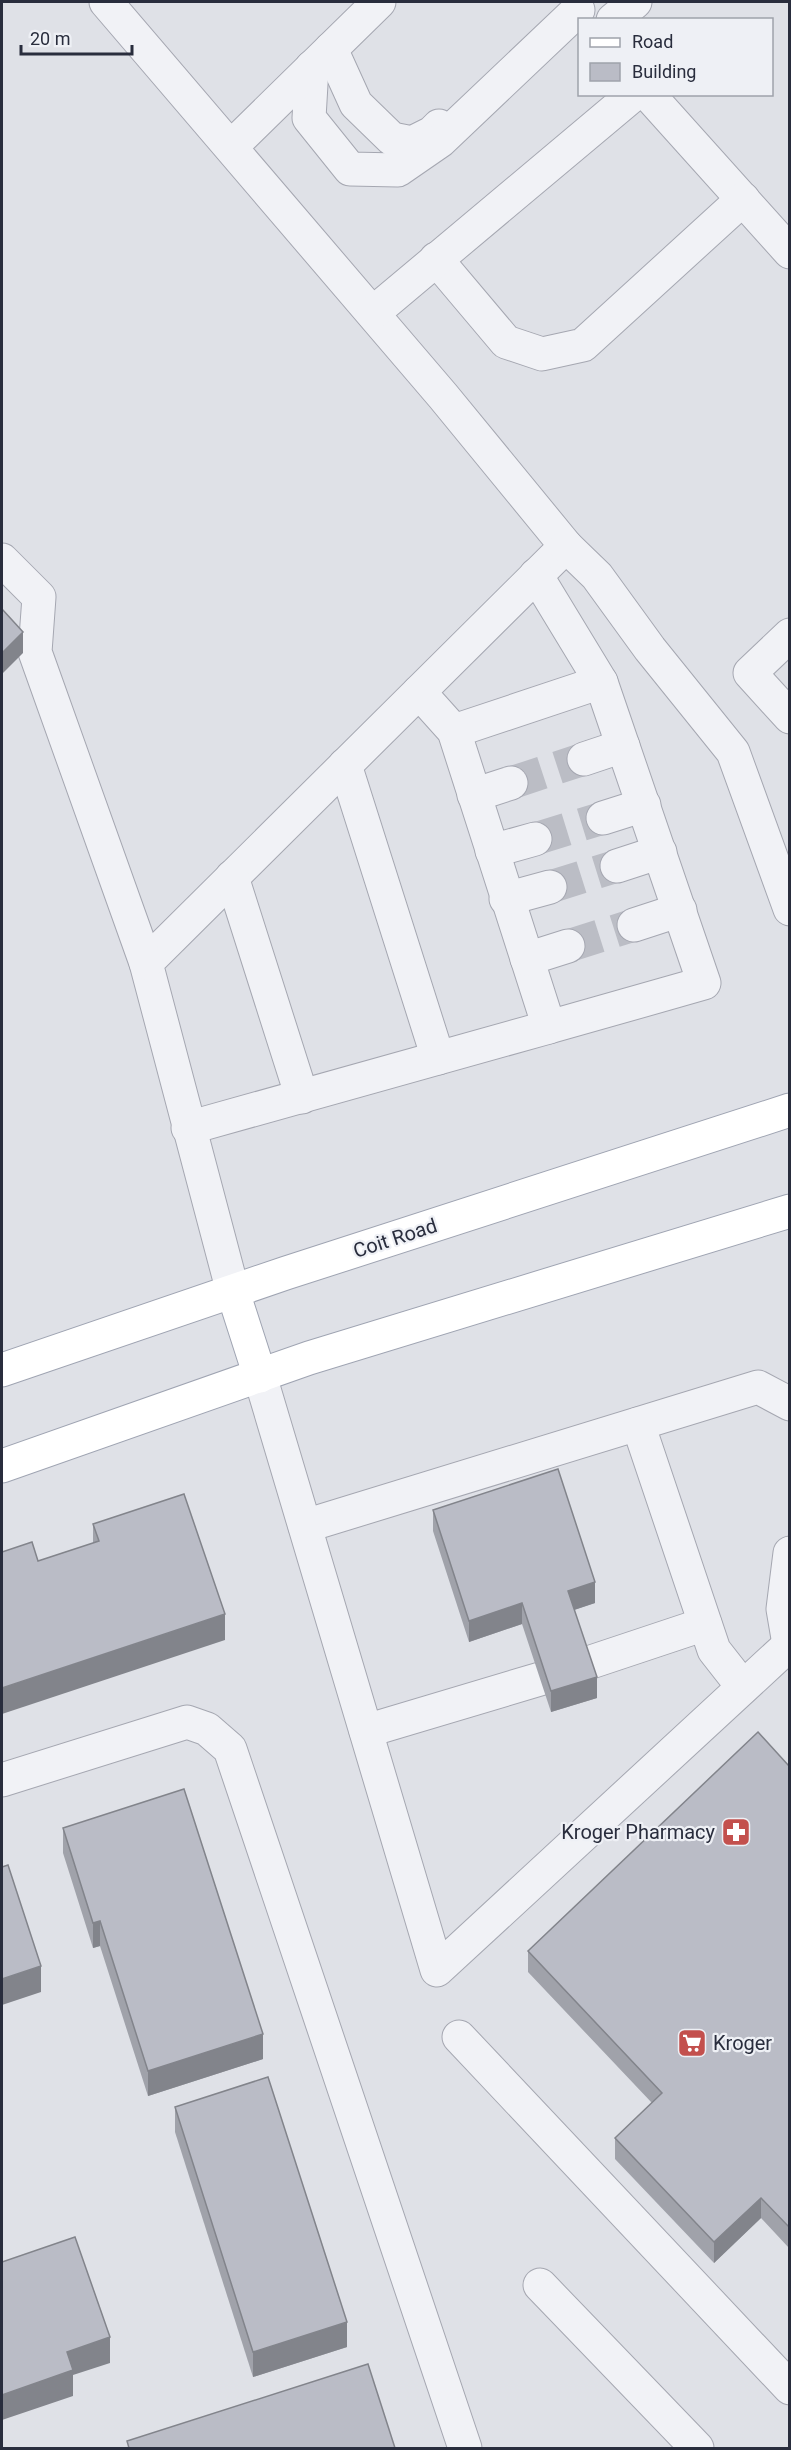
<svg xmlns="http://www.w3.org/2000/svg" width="791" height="2450" font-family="Roboto,sans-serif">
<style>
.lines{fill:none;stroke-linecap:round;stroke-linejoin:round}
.minor-tunnel{stroke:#bbbdc5;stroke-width:33;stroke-dasharray:33 16;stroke-linecap:butt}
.minor-casing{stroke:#a5a7b1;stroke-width:35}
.major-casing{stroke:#9fa4b2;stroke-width:35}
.minor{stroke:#f1f2f6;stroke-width:33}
.major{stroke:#fff;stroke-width:33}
.wall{fill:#a0a2aa}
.shaded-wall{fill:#82848b}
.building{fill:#babcc6;stroke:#82848b;stroke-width:1.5}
.labels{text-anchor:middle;stroke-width:4.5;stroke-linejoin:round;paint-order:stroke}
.street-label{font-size:20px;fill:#292d3d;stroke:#eef0f5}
.poi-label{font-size:20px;fill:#292d3d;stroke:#eef0f5;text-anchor:end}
</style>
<rect width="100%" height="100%" fill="#dfe1e7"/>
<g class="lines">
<g class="minor-tunnel">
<path d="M511 783 584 759"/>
<path d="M535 839 603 818"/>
<path d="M550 887 617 866"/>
<path d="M568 946 634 925"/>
</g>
<g class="minor-casing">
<g id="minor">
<path d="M106 2 443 396 566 546 146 963 233 1292"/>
<path d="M613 20 635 2"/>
<path d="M331 49 356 104 392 139 412 143 432 133 439 126"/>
<path d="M312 67 309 118 350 169 398 170 440 141 578 10"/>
<path d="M648 94 790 252"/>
<path d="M231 147 379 2"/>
<path d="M436 259 506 342 542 354 583 345 743 199"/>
<path d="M373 313 634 94"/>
<path d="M566 546 597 576 650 649 733 752 790 909"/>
<path d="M2 560 39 597 35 652 146 963"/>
<path d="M790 635 750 673 790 717"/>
<path d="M419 692 454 731 549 1027 704 983 601 682 536 575"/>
<path d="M454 731 601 682"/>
<path d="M584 759 623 746"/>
<path d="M345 765 438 1058"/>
<path d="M474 795 511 783"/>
<path d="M603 818 644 805"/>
<path d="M492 851 535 839"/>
<path d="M617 866 660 852"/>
<path d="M232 877 302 1097"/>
<path d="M506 899 550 887"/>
<path d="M634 925 680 910"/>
<path d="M527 959 568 946"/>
<path d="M188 1128 549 1027"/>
<path d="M260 1376 437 1970 789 1645"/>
<path d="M638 1424 714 1650 743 1687"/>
<path d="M305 1526 758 1387 790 1404"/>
<path d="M790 1553 783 1609 790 1650"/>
<path d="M585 1664 705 1624"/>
<path d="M366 1731 540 1679"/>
<path d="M2 1780 187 1722 207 1729 230 1749 465 2448"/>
<path d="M459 2037 790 2388"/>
<path d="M540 2285 697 2448"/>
</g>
</g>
<g class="major-casing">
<g id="major">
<path d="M233 1292 260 1376"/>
<path d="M2 1370 286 1273 790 1110"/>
<path d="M2 1466 309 1358 790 1211"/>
</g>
</g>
<use href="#minor" class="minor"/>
<use href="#major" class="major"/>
</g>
<g class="wall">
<path d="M433 1510 595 1603 574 1610 597 1698 551 1712 522 1624 469 1642 433 1531Z"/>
<path d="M93 1524 225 1640 38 1561 93 1543Z"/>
<path d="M789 1766V2248L761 2218 714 2263 615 2159V2138L652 2103 528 1972V1951Z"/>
<path d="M63 1828 263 2059 148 2096 100 1946 93 1948 63 1853Z"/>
<path d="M175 2107 347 2347 253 2377 175 2132Z"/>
</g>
<g class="shaded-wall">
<path d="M23 632V653L2 674V653Z"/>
<path d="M595 1582V1603L568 1612V1591Z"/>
<path d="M522 1603V1624L469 1642V1621Z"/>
<path d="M225 1614V1640L2 1714V1688Z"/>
<path d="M597 1677V1698L551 1712V1691Z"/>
<path d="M100 1921V1946L93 1948V1923Z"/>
<path d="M41 1966V1992L2 2005V1979Z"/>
<path d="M263 2034V2059L148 2096V2071Z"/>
<path d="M761 2198V2218L714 2263V2242Z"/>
<path d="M347 2322V2347L253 2377V2352Z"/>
<path d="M110 2337V2363L73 2375V2396L2 2420V2395L67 2352Z"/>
</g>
<g class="building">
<path d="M2 609 23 632 2 653Z"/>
<path d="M558 1469 595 1582 568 1591 597 1677 551 1691 522 1603 469 1621 433 1510Z"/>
<path d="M184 1494 225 1614 2 1688V1552L32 1542 38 1561 99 1541 93 1524Z"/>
<path d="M758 1732 789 1766V2227L761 2198 714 2242 615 2138 662 2093 528 1951Z"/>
<path d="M184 1789 263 2034 148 2071 100 1921 93 1923 63 1828Z"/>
<path d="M8 1865 41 1966 2 1979V1867Z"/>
<path d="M268 2077 347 2322 253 2352 175 2107Z"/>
<path d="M75 2237 110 2337 67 2352 73 2370 2 2395V2262Z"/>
<path d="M368 2364 395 2448H129L127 2441Z"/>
</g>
<defs>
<g id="pharmacy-square" transform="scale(1.5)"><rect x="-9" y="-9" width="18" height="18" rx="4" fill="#c3504d" stroke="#eef0f5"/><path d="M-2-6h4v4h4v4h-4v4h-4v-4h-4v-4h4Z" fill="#fff"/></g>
<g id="supermarket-square" transform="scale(1.5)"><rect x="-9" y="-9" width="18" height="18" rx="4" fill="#c3504d" stroke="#eef0f5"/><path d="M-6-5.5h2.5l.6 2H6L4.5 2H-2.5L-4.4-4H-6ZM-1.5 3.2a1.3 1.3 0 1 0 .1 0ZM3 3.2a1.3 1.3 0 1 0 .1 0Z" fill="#fff"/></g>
</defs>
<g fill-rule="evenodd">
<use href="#pharmacy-square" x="736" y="1832"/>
<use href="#supermarket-square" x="692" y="2043"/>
</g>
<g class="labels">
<g class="street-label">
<text transform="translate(395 1238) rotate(-18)" y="7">Coit Road</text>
</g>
<g class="poi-label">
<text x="715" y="1839">Kroger Pharmacy</text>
<text x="713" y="2050" text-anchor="start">Kroger</text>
</g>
</g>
<rect width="791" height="2450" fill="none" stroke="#292d3d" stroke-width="6"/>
<rect x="578" y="18" width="195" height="78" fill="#eef0f5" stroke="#9fa2ab" stroke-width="1.5"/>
<rect x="590" y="38" width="30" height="9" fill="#ffffff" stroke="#9fa2ab" stroke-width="1.5"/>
<text x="632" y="48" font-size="18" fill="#292d3d">Road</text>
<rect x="590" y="63" width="30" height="18" fill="#babcc6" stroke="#9fa2ab" stroke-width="1.5"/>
<text x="632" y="78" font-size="18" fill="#292d3d">Building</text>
<path d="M21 45v9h111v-9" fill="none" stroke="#292d3d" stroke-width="3"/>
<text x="30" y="45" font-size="18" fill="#292d3d" stroke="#eef0f5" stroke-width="4.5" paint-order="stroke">20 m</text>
</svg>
